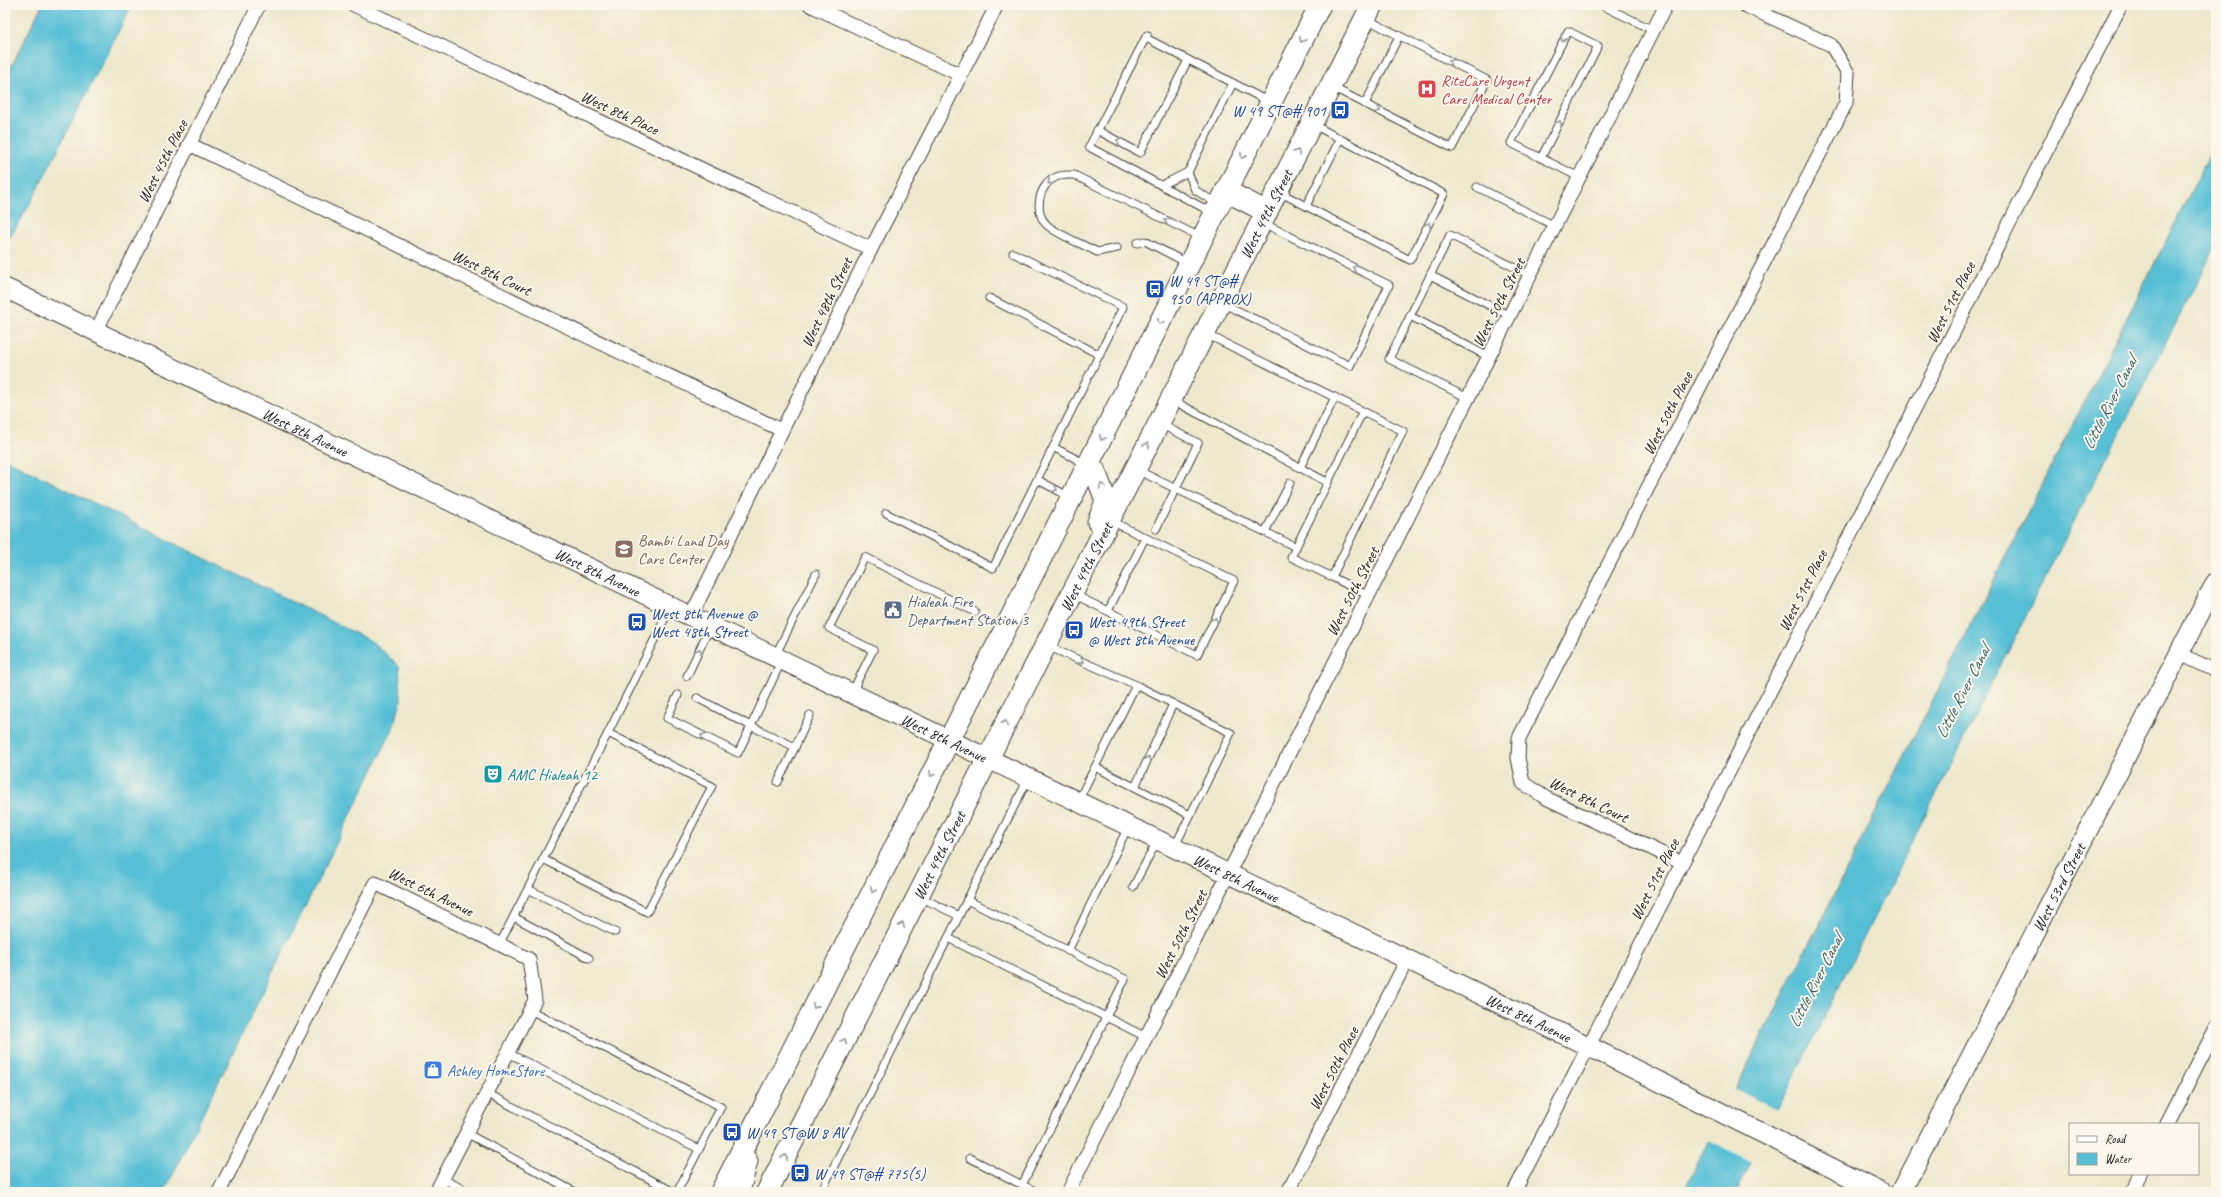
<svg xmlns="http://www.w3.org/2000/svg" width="2221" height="1197" font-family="Caveat,sans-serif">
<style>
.water{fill:#57bfd5;stroke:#3a6e78}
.pier{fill:#eee8cd}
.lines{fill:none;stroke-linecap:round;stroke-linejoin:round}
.lane-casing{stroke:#3c3b37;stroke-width:9}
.street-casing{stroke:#3c3b37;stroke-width:15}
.secondary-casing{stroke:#3c3b37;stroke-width:21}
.primary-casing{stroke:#3c3b37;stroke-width:23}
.lane{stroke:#fff;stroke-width:7}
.street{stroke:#fff;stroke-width:13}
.secondary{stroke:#fff;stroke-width:19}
.primary{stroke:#fff;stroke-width:21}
.oneway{stroke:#999}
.labels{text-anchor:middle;stroke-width:4;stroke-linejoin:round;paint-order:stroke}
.health-label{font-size:16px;fill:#be3a42;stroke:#fbf7ec;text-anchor:start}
.transit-label{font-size:16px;fill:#164399;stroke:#fbf7ec;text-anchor:start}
.street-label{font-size:16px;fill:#1c1c1c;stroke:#fbf7ec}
.education-label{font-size:16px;fill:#785e54;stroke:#fbf7ec;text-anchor:start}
.service-label{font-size:16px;fill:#4e5e75;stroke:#fbf7ec;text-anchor:start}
.culture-label{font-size:16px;fill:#0d838f;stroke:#fbf7ec;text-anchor:start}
.shop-label{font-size:16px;fill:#366cbe;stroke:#fbf7ec;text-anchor:start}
.water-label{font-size:17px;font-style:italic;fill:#345d66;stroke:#fbf7ec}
</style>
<rect width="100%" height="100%" fill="#fbf7ec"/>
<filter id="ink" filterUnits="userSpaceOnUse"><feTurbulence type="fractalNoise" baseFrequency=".025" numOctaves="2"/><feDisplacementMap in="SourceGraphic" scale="8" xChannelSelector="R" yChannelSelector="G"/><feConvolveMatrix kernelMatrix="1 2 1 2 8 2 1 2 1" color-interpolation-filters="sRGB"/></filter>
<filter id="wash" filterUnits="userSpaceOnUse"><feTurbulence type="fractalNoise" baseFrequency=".012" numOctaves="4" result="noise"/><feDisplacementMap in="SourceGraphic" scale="16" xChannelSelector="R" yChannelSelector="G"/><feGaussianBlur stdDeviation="0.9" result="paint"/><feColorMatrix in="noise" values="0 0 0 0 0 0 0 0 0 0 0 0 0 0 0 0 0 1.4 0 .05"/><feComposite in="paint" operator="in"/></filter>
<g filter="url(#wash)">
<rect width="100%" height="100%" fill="#eee8cd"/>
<g class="water">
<path d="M42 5H132L32 200 11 236 5 237V79Z"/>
<path d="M2216 142V245L2025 617 1736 1192H1683Z"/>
<path d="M5 459 371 641 399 666 401 701 392 731 164 1192H5Z"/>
</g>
<path class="pier" d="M1733 1088 1778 1111 1753 1163 1707 1139Z"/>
</g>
<g filter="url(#ink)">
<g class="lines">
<g class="lane-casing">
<g id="lane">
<path d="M1601 5 1653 30"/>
<path d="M1147 35 1089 147 1213 213"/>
<path d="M1146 38 1233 83"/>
<path d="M1332 87 1452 148 1487 80 1366 19"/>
<path d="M1365 104 1399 36"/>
<path d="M1097 130 1140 153 1188 60"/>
<path d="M1541 158 1598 46 1568 31 1511 143 1579 177"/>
<path d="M1188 172 1195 190 1218 204"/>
<path d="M1162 185 1188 172 1233 83 1269 102"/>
<path d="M1477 187 1555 226"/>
<path d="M1279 192 1410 260 1444 194 1314 125"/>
<path d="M1306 206 1340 139"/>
<path d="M1137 243 1145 241 1187 263"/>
<path d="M1117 248 1097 252C1084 245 1059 235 1048 226 1033 213 1038 185 1056 177 1062 174 1068 175 1074 175L1200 237"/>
<path d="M1430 275 1510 316"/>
<path d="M989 298 1100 355"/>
<path d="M1222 303 1350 366 1389 285 1263 223"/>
<path d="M1410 316 1489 357"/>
<path d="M1206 334 1403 431 1332 577 1291 557 1363 411"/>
<path d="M1468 398 1389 359 1450 235 1530 275"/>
<path d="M1172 400 1327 482"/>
<path d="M1055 448 1086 464"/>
<path d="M1300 468 1335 397"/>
<path d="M1137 470 1296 547"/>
<path d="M1038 480 1070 497"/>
<path d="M886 513 993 568 1123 307 1013 253"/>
<path d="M1156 529 1198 443 1160 424"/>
<path d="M1265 532 1290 483"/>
<path d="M1332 577 1369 596"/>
<path d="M1073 594 1197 655 1234 581 1111 521"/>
<path d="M1108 611 1145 538"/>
<path d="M1047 646 1136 685 1231 733 1174 848"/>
<path d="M775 656 816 574"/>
<path d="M687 676 710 627"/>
<path d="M852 692 873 650 829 628 865 557 975 612"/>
<path d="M678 695 667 718 738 753 751 726 697 698"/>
<path d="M608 733 670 608"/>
<path d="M795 747 810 715"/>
<path d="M1095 767 1136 685"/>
<path d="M778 782 795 747 751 726 781 662"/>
<path d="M1135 787 1173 704"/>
<path d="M1078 801 1095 767 1190 815"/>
<path d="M1133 887 1157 841"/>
<path d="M528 889 615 932"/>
<path d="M920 897 959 916"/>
<path d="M967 900 1028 779"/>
<path d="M514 917 589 958"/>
<path d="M948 938 967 900 1125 979 1022 1185 1037 1192"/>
<path d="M500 943 608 733 712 786 647 912 543 859"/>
<path d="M1068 951 1128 827"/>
<path d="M530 1010 721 1107 677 1192"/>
<path d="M508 1053 699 1149"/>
<path d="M487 1093 674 1192"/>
<path d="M466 1133 575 1192"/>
<path d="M970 1158 1022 1185"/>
<path d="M443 1179 469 1192"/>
<path d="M821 1192 948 938 1146 1037"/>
</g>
</g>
<g class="street-casing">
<g id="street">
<path d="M354 5 871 249"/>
<path d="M810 5 961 75"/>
<path d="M189 144 781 430"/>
<path d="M95 333 259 5"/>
<path d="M691 616 871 249 997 5"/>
<path d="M2179 654 2216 671"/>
<path d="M1682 863 1546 798 1523 783 1518 758 1519 738 1846 103 1848 73 1831 45 1744 5"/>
<path d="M2167 1124 2216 1028"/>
<path d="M219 1192 375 883 529 959 535 1000 436 1192"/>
<path d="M1068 1192 1666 5"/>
<path d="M1288 1192 1407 960"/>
<path d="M1514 1192 2121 5"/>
<path d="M2132 1192 2141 1174"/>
</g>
</g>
<g class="secondary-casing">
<g id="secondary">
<path id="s1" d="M5 288 1588 1046 1880 1192"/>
<path id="s2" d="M1901 1192 2216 582"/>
</g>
</g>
<g class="primary-casing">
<g id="primary">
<path d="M1226 191 1267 212"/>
<path d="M1088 465 1095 471 1106 501 1098 522"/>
<path d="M721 1192 1320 5"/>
<path d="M739 1192 747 1161"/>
<path id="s3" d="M767 1192 1372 5"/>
</g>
</g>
<use href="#lane" class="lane"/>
<use href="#street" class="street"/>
<use href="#secondary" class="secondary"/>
<use href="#primary" class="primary"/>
</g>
<defs><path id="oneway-chevron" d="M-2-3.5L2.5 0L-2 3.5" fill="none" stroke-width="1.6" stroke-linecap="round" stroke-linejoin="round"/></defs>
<g class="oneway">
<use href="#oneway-chevron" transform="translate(1563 39) rotate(117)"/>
<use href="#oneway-chevron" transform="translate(1302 40) rotate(117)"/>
<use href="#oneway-chevron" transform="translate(1451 62) rotate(-153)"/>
<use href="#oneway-chevron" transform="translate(1378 110) rotate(27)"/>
<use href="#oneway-chevron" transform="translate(1559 123) rotate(-63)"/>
<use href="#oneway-chevron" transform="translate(1119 141) rotate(-152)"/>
<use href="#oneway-chevron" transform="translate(1297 152) rotate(-63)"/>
<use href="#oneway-chevron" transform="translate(1243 156) rotate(117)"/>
<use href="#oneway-chevron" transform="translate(1050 182) rotate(139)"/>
<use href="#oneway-chevron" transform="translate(1167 221) rotate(-154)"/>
<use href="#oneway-chevron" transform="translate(1428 225) rotate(-63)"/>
<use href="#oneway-chevron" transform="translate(1355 268) rotate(-154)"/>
<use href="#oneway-chevron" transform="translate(1160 322) rotate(117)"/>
<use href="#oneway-chevron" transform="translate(1102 438) rotate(117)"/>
<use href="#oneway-chevron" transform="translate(1147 445) rotate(-63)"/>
<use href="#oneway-chevron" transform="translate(1102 486) rotate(-111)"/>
<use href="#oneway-chevron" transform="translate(1055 489) rotate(27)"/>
<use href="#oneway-chevron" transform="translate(1215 620) rotate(-64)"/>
<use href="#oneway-chevron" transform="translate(699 651) rotate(-65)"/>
<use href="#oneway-chevron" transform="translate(1081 661) rotate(24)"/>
<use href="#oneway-chevron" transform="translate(1005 723) rotate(-63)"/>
<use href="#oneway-chevron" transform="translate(703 736) rotate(-154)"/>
<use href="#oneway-chevron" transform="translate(1148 759) rotate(-65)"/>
<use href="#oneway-chevron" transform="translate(932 774) rotate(117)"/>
<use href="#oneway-chevron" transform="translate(873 890) rotate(117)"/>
<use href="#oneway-chevron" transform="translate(902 925) rotate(-63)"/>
<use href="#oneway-chevron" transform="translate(815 1006) rotate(117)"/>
<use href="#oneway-chevron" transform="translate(844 1041) rotate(-63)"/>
<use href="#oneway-chevron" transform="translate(785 1157) rotate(-63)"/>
</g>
</g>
<defs>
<g id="hospital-square" transform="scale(1)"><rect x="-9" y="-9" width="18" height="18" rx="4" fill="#e0444e" stroke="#fbf7ec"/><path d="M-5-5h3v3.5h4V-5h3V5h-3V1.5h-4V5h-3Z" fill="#fff"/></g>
<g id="bus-square" transform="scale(1)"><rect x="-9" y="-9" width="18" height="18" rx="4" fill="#1a4fb4" stroke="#fbf7ec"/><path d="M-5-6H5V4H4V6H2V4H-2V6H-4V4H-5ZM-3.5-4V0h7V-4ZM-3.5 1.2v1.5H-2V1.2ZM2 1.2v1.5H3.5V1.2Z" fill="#fff"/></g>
<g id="school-square" transform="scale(1)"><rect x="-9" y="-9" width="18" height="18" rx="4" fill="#8d6e63" stroke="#fbf7ec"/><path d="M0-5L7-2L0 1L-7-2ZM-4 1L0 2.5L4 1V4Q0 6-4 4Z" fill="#fff"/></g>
<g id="civic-square" transform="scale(1)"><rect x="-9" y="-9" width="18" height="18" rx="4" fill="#5c6f8a" stroke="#fbf7ec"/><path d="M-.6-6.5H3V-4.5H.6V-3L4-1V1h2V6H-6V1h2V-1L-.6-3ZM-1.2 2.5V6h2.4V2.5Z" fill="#fff"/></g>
<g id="theatre-square" transform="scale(1)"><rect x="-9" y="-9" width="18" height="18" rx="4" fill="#0f9aa8" stroke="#fbf7ec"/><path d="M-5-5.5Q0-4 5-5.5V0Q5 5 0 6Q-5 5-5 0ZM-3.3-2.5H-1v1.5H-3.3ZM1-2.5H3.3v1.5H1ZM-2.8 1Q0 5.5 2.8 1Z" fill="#fff"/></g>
<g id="shop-square" transform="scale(1)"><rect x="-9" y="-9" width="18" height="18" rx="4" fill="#3f7fe0" stroke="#fbf7ec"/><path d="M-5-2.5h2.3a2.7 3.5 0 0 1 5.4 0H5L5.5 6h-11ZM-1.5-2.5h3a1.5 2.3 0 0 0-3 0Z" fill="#fff"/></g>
</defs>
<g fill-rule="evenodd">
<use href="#hospital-square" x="1427" y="89"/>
<use href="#bus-square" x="1340" y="110"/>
<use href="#bus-square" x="1155" y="289"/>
<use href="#school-square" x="624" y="549"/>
<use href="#civic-square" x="893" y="610"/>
<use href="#bus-square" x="637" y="622"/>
<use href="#bus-square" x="1074" y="630"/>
<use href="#theatre-square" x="493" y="774"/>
<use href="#shop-square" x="433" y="1070"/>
<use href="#bus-square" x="732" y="1132"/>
<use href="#bus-square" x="800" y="1173"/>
</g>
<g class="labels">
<g class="health-label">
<text x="1441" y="86">RiteCare Urgent<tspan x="1441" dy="18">Care Medical Center</tspan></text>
</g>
<g class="transit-label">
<text x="1326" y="116" text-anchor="end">W 49 ST@# 901</text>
<text x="1169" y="286">W 49 ST@#<tspan x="1169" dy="18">950 (APPROX)</tspan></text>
<text x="651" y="619">West 8th Avenue @<tspan x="651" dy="18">West 48th Street</tspan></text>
<text x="1088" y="627">West 49th Street<tspan x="1088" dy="18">@ West 8th Avenue</tspan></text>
<text x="746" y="1138">W 49 ST@W 8 AV</text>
<text x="814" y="1179">W 49 ST@# 775(5)</text>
</g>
<g class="street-label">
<text transform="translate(620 112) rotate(25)" y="6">West 8th Place</text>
<text transform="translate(162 161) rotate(-63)" y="6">West 45th Place</text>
<text dy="6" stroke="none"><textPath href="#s3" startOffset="1098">West 49th Street</textPath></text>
<text transform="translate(492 272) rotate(26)" y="6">West 8th Court</text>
<text transform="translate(826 302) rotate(-64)" y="6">West 48th Street</text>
<text transform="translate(1498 302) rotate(-63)" y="6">West 50th Street</text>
<text transform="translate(1950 302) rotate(-63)" y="6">West 51st Place</text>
<text transform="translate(1667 413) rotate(-63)" y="6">West 50th Place</text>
<text dy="6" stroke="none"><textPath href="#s1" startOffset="333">West 8th Avenue</textPath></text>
<text dy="6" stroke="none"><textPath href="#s3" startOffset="702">West 49th Street</textPath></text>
<text dy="6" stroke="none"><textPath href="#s1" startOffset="657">West 8th Avenue</textPath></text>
<text transform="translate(1802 590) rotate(-63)" y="6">West 51st Place</text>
<text transform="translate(1352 591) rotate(-63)" y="6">West 50th Street</text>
<text dy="6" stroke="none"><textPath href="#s1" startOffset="1041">West 8th Avenue</textPath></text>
<text transform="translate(1589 799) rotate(26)" y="6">West 8th Court</text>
<text dy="6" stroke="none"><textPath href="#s3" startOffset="378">West 49th Street</textPath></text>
<text dy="6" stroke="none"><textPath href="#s1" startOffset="1365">West 8th Avenue</textPath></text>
<text transform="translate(1654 879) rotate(-63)" y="6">West 51st Place</text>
<text dy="6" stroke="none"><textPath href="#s2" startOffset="343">West 53rd Street</textPath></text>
<text transform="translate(431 891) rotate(26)" y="6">West 6th Avenue</text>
<text transform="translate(1180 934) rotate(-63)" y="6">West 50th Street</text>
<text dy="6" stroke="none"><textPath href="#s1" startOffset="1689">West 8th Avenue</textPath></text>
<text transform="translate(1333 1068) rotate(-63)" y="6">West 50th Place</text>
</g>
<g class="education-label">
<text x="638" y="546">Bambi Land Day<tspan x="638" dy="18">Care Center</tspan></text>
</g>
<g class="service-label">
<text x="907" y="607">Hialeah Fire<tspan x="907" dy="18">Department Station 3</tspan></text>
</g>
<g class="culture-label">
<text x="507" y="780">AMC Hialeah 12</text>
</g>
<g class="shop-label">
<text x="447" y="1076">Ashley HomeStore</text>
</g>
<g class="water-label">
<text transform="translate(2109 403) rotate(-63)" y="6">Little River Canal</text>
<text transform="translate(1962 692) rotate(-63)" y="6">Little River Canal</text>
<text transform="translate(1815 981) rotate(-63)" y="6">Little River Canal</text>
</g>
</g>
<rect width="2221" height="1197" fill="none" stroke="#fbf7ec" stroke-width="20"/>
<rect x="2069" y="1123" width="130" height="52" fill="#fbf7ec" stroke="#a29f99"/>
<rect x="2077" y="1136" width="20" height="6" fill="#ffffff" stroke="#a29f99"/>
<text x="2105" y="1143" font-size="12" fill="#1c1c1c">Road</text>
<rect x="2077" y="1153" width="20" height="12" fill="#57bfd5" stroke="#a29f99"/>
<text x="2105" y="1163" font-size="12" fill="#1c1c1c">Water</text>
</svg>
